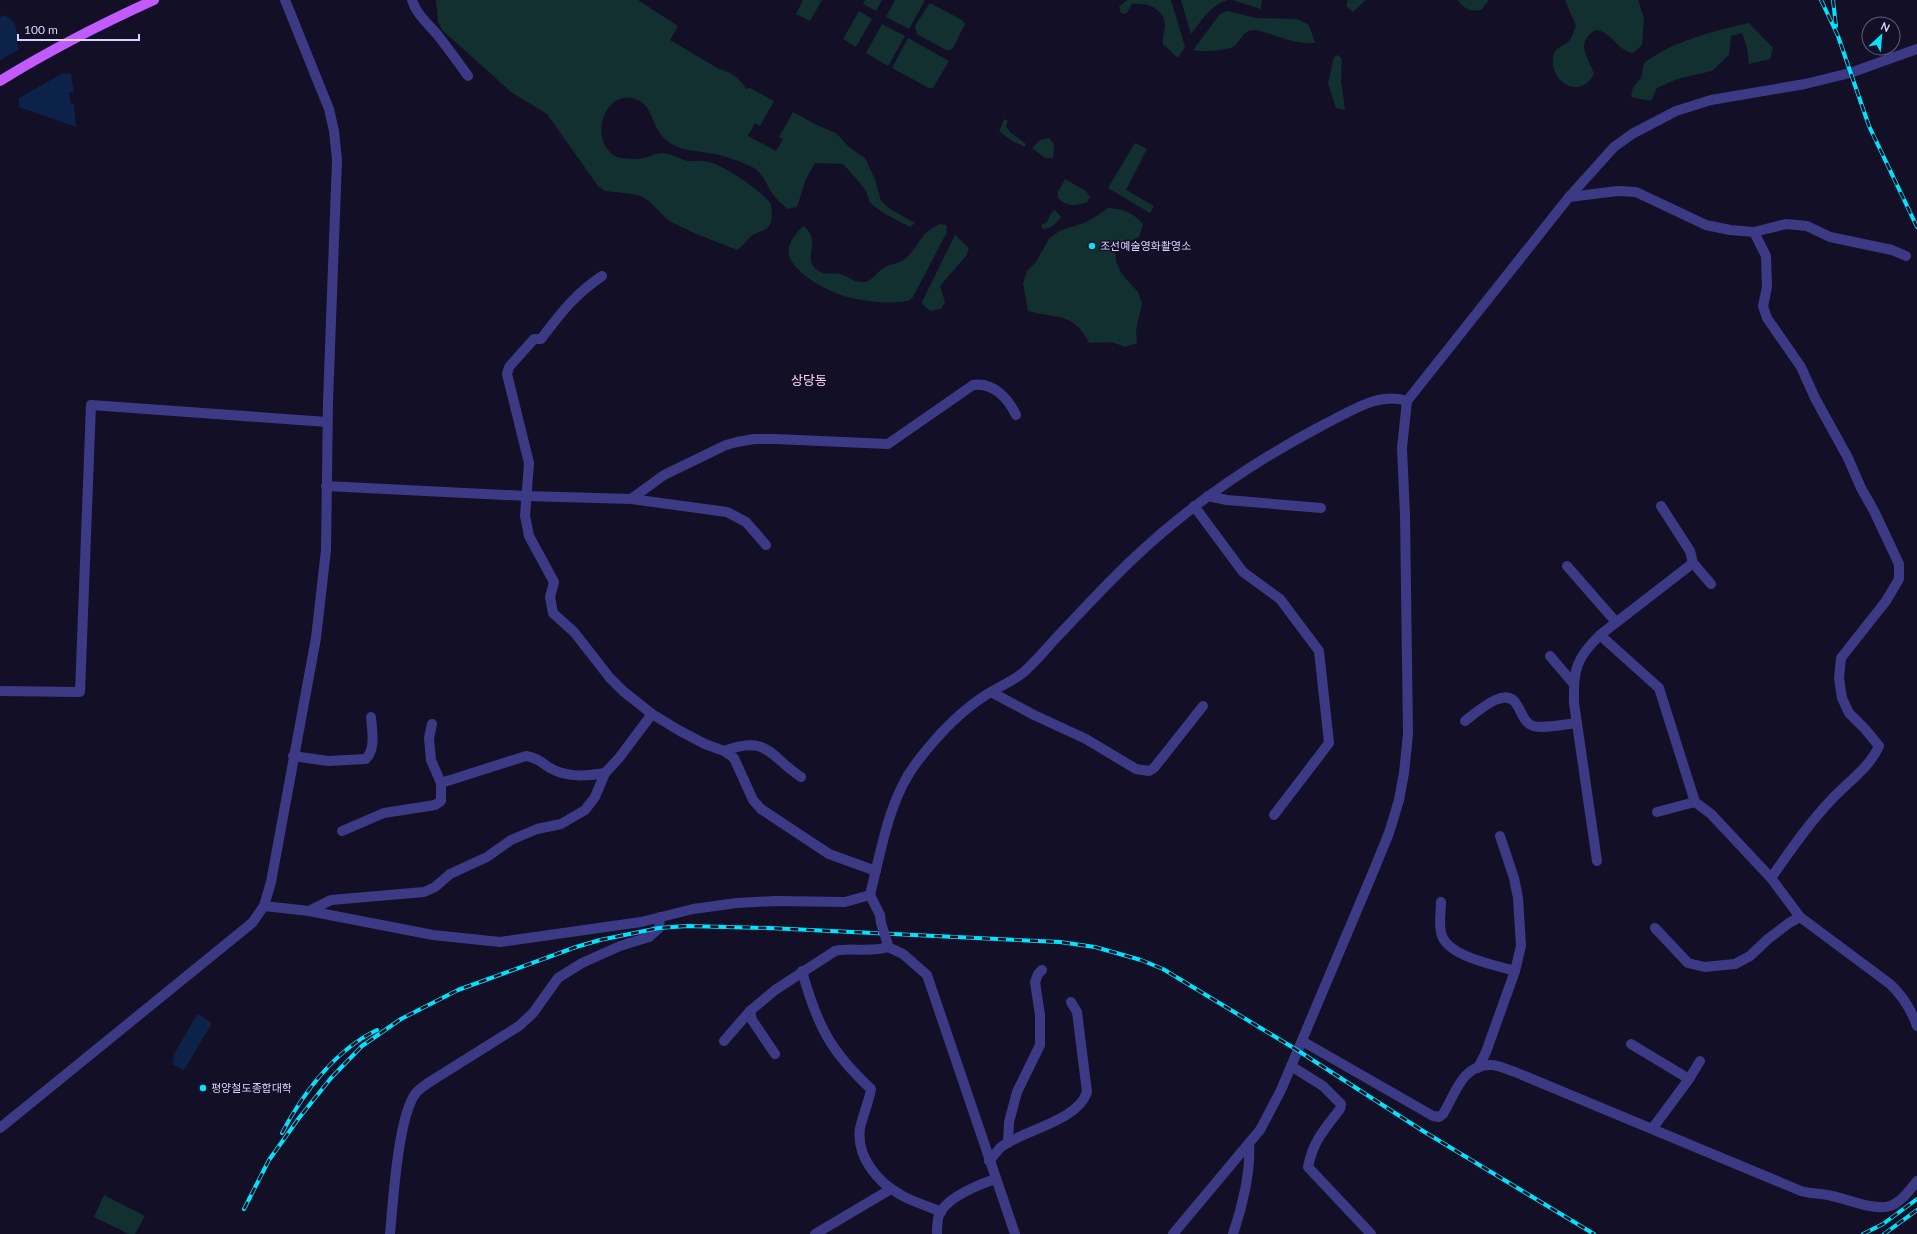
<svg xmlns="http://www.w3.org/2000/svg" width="1917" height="1234" font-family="Lato,'Noto Sans KR',sans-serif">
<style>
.green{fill:#12302f}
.water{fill:#0c2248}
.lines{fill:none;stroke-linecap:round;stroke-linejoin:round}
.minor{stroke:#3d3a85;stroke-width:10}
.major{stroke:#c25bff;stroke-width:10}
.rail-casing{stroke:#00e5ff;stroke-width:4}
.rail{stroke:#130f26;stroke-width:2.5;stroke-dasharray:8;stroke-linecap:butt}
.minor-bridge{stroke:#3d3a85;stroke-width:10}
.poi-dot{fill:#00e5ff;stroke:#130f26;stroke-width:1.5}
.labels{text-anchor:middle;stroke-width:3;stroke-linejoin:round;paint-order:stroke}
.poi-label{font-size:11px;fill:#d9d4ff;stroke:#130f26;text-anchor:start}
.quarter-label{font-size:13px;fill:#ffd6f0;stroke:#130f26}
</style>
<rect width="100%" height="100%" fill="#130f26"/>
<g class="green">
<path d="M436 0H638L678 26 670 40 719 69C731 72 740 78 746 89L750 88 774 101 760 126 755 123 748 136 776 151 783 139 779 137 793 112 819 126 836 133 849 147 865 158 875 179 881 201 890 209 915 223 910 227 885 214 870 203 866 191 860 183 843 164 815 163 806 179 797 207 788 209C784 206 779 202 775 197 767 188 765 175 754 168 741 161 723 155 708 153 692 150 679 151 666 140 650 127 654 101 631 98 602 93 590 142 615 156 621 159 637 160 644 158 650 157 655 153 662 153 670 153 679 159 688 161 695 162 702 160 709 162 725 166 762 191 771 204 772 213 774 226 764 230 760 232 757 232 753 235 746 240 743 246 737 250L694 233 669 221 649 201 641 196 632 194 605 191 598 186 547 114 511 92 442 30 438 22Z"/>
<path d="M803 0H822L810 21 796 14Z"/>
<path d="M865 0H882L876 11 863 4Z"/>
<path d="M895 0H925L909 29 886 17Z"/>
<path d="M1127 0H1171L1185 47 1178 58 1163 44C1162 37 1165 32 1165 25 1165 8 1145 2 1132 4L1126 14 1121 13 1119 7Z"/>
<path d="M1181 0H1228C1211 4 1201 22 1191 34Z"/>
<path d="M1232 0H1262L1261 9Z"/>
<path d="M1348 0H1366L1353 12 1346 6Z"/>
<path d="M1458 0H1489L1481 10C1470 12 1464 9 1458 0Z"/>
<path d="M1565 0H1638L1644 19 1642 45 1633 53C1616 50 1612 31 1595 30 1574 44 1589 58 1594 74 1578 103 1549 78 1553 58 1554 47 1563 47 1569 41 1572 37 1574 31 1576 26Z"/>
<path d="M929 4H932L962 20 965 24 953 48 950 50H946L917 34 915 26Z"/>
<path d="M859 11 872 19 856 47 843 39Z"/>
<path d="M1227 11 1256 18 1297 19 1309 25 1315 43C1297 44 1286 39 1270 34 1265 33 1260 30 1255 30 1244 29 1241 40 1234 46 1229 51 1200 52 1193 50L1220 14Z"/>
<path d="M1749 23 1773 48 1770 59 1749 64 1747 48 1742 33 1731 36 1729 55 1712 71 1677 79 1657 88 1651 101 1631 97 1633 87 1641 78 1644 63C1674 41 1713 31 1749 23Z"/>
<path d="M882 24 905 36 888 66 866 53Z"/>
<path d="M908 38 949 61 933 88H929L892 68Z"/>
<path d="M1338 55 1342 59 1341 80 1345 110 1336 108 1328 83 1334 57Z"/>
<path d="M1004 119 1008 121 1006 126 1010 132 1026 144 1025 147 1012 141 999 131Z"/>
<path d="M1049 138 1054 144 1053 158H1045L1032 148 1040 140Z"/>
<path d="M1135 143 1147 149 1126 190 1154 206 1150 213 1108 188Z"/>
<path d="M1065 179 1086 191 1090 197 1087 202C1075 206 1067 207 1058 198V192Z"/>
<path d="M1108 208C1124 209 1132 212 1143 224L1139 237 1115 248 1116 261 1121 273 1138 292 1142 304 1136 330 1137 343 1125 347 1112 342 1089 343C1074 312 1057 319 1028 311L1023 284 1027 271 1036 262 1049 239 1059 231 1084 223 1095 217Z"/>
<path d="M1055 210 1061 217C1056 224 1052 228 1043 229L1041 225 1047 222 1051 213Z"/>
<path d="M940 224 946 225 947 232 913 297 908 301C888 304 865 302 844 296 828 291 794 274 789 255 786 245 796 233 803 226 823 240 802 257 816 269 822 275 832 273 840 274 848 276 853 282 862 282 871 283 875 274 882 269 889 263 899 265 906 258 920 246 919 233 940 224Z"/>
<path d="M955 235 969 248 966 256 940 286 945 302 941 309 931 311 924 306 922 302Z"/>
<path d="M104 1195 145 1216 135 1234H129L94 1217Z"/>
</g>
<g class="water">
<path d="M4 15C22 23 15 37 19 50L0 60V17Z"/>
<path d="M63 73 71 74 74 92 69 93 71 104H74L76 127 19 107V98Z"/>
<path d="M197 1014 212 1023 184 1070 172 1064 174 1059 173 1056Z"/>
</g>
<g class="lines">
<g class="minor">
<path d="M412 0C417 16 430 25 440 38 449 50 459 63 468 76"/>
<path d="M1569 197 1618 191 1636 192 1706 225 1730 230 1754 232 1766 256 1767 287 1763 306 1767 318 1801 367 1815 398 1848 458 1861 488 1874 511 1899 564V579L1886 601 1841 658 1839 678 1842 698 1849 713 1865 729 1879 746C1870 767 1848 782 1832 799 1809 823 1790 851 1771 878"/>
<path d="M1754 232 1786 224 1807 226 1830 237 1892 250 1906 256"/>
<path d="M602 276C574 295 561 313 541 339H534L509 367 507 374 529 463 525 516 529 536 554 582 550 597 553 613 574 632 610 678 623 691 652 714 680 731 705 744 724 751 734 758 753 800 761 809 829 854 876 871"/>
<path d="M326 486 526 496 631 499 664 475 726 445 737 442 754 439H775L888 444 973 385C993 382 1008 398 1016 415"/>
<path d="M1208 496 1227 500 1321 508"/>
<path d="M631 499 727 512 746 522 766 545"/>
<path d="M1194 506 1243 572 1280 599 1319 651 1329 743 1274 815"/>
<path d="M1693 563 1711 584"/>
<path d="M1567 566 1616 622"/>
<path d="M1600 635 1659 688 1695 802 1711 814 1771 878 1800 917 1890 984C1903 996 1911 1009 1917 1026"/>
<path d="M1550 656 1573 683"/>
<path d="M0 691 80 692 91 405 327 422"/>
<path d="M991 692 1034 715 1086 739 1136 769 1149 771 1154 768 1203 706"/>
<path d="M1465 721C1476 713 1506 684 1517 705 1521 711 1524 722 1531 725 1540 730 1565 724 1577 723"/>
<path d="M724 751C768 734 770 757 801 777"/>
<path d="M293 756 328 761 366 759C376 748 372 731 371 717"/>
<path d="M441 783 526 756C536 757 542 763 550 768 567 778 587 776 605 773"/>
<path d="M1657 812 1695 802"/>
<path d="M342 831 384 813 435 805 441 801V783L431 760 429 738 432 724"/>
<path d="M1597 861 1574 703C1573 670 1576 658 1600 635L1693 563 1690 551 1661 506"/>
<path d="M870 895 880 915 881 923"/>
<path d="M1441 902C1441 913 1438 926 1442 936 1450 957 1495 965 1515 971"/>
<path d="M264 906 309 911 433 935 500 942 641 922 693 909 737 903 775 901 845 902 870 895C881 851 889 798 917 762 936 737 959 712 986 695 998 687 1014 681 1025 671 1036 661 1046 649 1056 638 1082 611 1107 583 1134 558 1191 504 1256 460 1325 424 1350 412 1379 391 1407 401L1569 197 1614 147 1632 134 1676 111 1711 100 1805 84 1850 73 1917 49"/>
<path d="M309 911 331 900 424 892 435 887 450 874 487 857 511 840 537 829 561 824 585 810 595 797 605 773 619 758 652 714"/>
<path d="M1655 928 1688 963 1705 967 1724 965 1735 964 1750 956 1768 939 1789 923 1800 917"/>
<path d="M887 942 888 947 903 954 927 975 1015 1234"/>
<path d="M802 971C817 1025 830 1051 871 1089 871 1094 862 1119 860 1128 856 1156 877 1182 901 1195 913 1202 928 1206 941 1212"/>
<path d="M750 1011 752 1020 775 1054"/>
<path d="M724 1041 750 1011 775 990 835 951C853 947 870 953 888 947"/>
<path d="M1302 1041 1433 1116 1439 1117 1443 1114C1455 1095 1462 1064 1491 1065 1499 1065 1508 1070 1515 1072L1801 1191C1811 1194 1821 1193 1832 1196 1847 1199 1875 1211 1890 1206 1901 1202 1910 1190 1917 1181"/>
<path d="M1631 1044 1689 1079"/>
<path d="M1291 1066 1323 1086 1341 1104 1340 1109C1324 1130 1313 1141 1308 1167L1371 1234"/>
<path d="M1478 1068 1486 1052 1515 971 1521 946 1518 898 1514 878 1500 836"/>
<path d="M0 1128 252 923 264 906 271 882 316 638 326 550 328 401 337 160 334 131 329 109 285 0"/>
<path d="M1652 1129 1689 1079 1700 1061"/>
<path d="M1008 1143 1009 1122 1017 1092 1040 1045V1015L1035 982 1038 974 1042 970"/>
<path d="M989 1161C993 1157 997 1151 1001 1147 1023 1130 1078 1121 1087 1092L1077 1012 1071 1002"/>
<path d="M390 1234C393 1203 398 1115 416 1093 419 1089 424 1086 428 1083L519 1026 533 1013 558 978 582 963 620 946 649 937 659 928 660 917"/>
<path d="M815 1234 891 1189"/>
<path d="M937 1234C937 1228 937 1221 939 1215 946 1198 978 1185 995 1179"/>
<path d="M1173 1234 1260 1130 1281 1090 1371 877 1389 833 1399 800 1404 773 1408 734 1405 515 1402 448 1407 401"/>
<path d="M1233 1234C1242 1208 1251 1171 1249 1144"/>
</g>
<path class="major" d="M0 81C50 50 101 24 154 0"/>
<g class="rail-casing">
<g id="rail">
<path d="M1821 0 1838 36 1869 126 1917 227"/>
<path d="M1833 0 1836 26"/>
<path d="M282 1133C303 1093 335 1050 377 1030"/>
<path d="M244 1209 269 1160 299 1118 331 1078 362 1046 401 1019 458 990 576 947 600 940 659 928 687 926 769 928 1060 942 1095 947 1141 960 1163 969 1297 1050 1423 1131 1594 1234"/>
<path d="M1863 1234 1883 1224 1917 1199"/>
<path d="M1884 1234 1917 1210"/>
</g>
</g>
<use href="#rail" class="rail"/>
<path class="minor-bridge" d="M881 923 887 942"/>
</g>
<g class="poi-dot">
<circle cx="1092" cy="246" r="4"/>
<circle cx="203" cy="1088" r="4"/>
</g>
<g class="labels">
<g class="poi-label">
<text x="1100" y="250">조선예술영화촬영소</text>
<text x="211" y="1092">평양철도종합대학</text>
</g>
<g class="quarter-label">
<text x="809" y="385">상당동</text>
</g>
</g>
<g transform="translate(1881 36) rotate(26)"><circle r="19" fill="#130f26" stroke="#625e7d"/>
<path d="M0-3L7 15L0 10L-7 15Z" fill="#00e5ff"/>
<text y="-6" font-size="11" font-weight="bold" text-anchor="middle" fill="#d9d4ff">N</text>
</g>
<path d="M18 34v6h121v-6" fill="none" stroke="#d9d4ff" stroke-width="2"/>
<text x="24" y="34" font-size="12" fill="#d9d4ff" stroke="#130f26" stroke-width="3" paint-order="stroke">100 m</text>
</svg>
